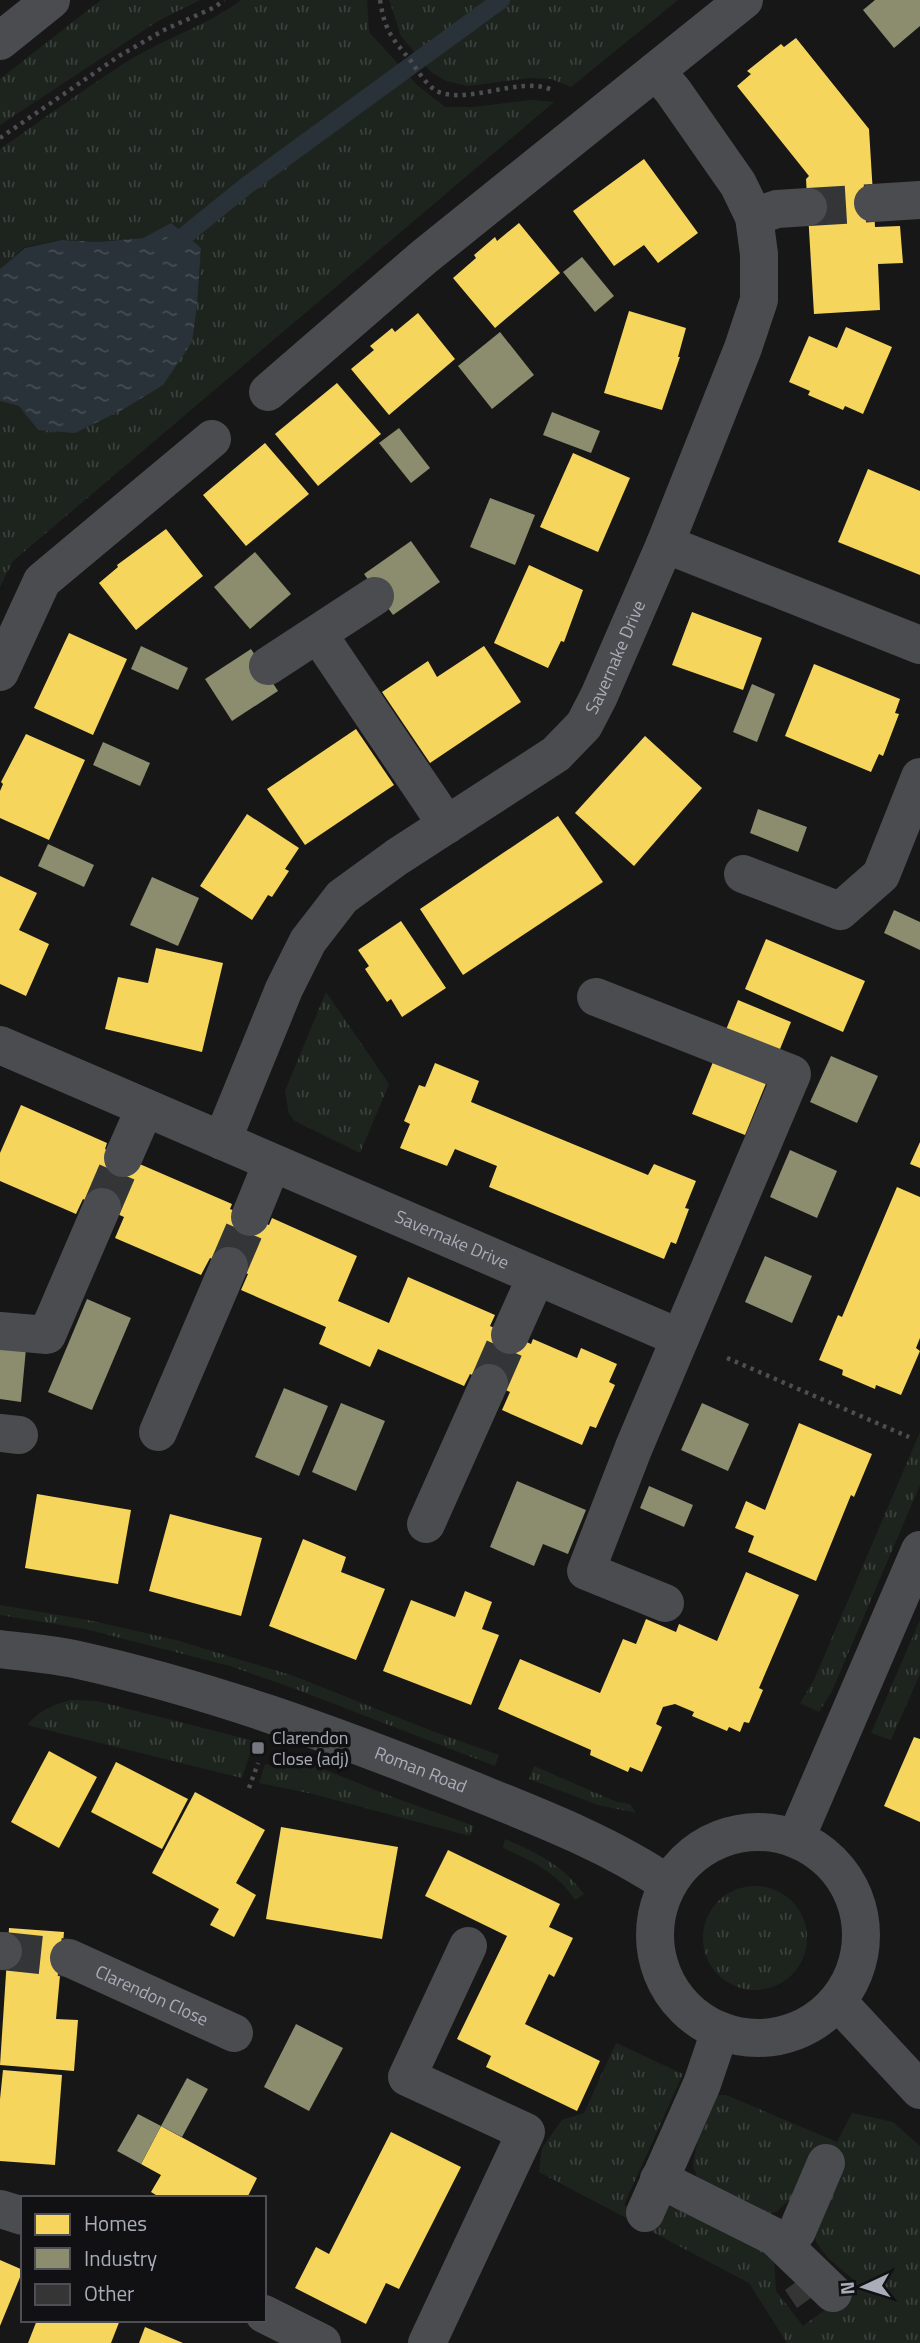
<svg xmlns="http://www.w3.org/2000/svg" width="920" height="2343" font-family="'Titillium Web',sans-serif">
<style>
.grass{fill:url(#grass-tufts)}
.water{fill:url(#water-ripples)}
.homes{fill:#f6d55c}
.industry{fill:#8c8c6e}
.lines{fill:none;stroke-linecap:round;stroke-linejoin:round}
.stream{stroke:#2a3239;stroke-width:18}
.building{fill:#353536}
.minor-tunnel{stroke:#343537;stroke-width:38;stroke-dasharray:38 19;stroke-linecap:butt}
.path{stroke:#4d4e52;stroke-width:4.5;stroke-dasharray:3.5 5;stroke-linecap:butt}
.minor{stroke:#4b4c50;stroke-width:38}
.poi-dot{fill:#757880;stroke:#111113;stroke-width:2.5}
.labels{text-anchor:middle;stroke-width:7;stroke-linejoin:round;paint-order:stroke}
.street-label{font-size:18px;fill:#a8adb8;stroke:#111113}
.poi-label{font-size:18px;fill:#a8adb8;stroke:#111113;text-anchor:start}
</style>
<defs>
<pattern id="grass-tufts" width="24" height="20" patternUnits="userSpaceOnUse" patternTransform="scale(1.75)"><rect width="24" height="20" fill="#1d241e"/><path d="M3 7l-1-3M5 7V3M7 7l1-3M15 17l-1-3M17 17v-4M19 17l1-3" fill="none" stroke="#3b413d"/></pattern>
<pattern id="water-ripples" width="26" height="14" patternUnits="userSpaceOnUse" patternTransform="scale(1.75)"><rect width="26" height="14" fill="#2a3239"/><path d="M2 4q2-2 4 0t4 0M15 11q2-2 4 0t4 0" fill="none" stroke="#464d54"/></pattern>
</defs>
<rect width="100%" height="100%" fill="#171717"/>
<g class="grass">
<path d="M101 0H200L158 21 0 125V79Z"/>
<path d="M241 0H367L369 32 417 85 445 107H473L532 100 554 102 13 561 0 587V401L19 406 38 430 192 342 197 306 201 248 171 223 143 238 98 242 62 240 25 247 0 269V149C42 120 84 89 128 61 165 38 205 27 241 0Z"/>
<path d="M389 0H678L571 87 551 79 530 78 468 86 446 81 431 72 401 36Z"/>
<path d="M326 992 389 1084 360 1153 295 1121 289 1114 285 1091Z"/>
<path d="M920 1432V1485L832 1691 819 1712 800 1703 814 1680Z"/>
<path d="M0 1605 88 1620 176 1640 294 1676 432 1731 499 1755 495 1766 293 1688 230 1666 85 1629 0 1615Z"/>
<path d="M920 1620V1674L891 1740 871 1733Z"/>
<path d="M71 1700 97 1701 254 1741 242 1778 27 1725C40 1710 52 1705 71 1700Z"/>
<path d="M286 1754 395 1798 474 1826 470 1836 313 1794 259 1783 265 1764 280 1768Z"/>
<path d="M534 1766 617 1802 630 1804 636 1813 598 1805 529 1779Z"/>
<path d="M505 1839C536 1852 564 1866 584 1894L575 1900C558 1873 531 1860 503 1848Z"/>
<circle cx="755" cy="1938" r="52"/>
<path d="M616 2043 683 2074 624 2205 660 2223 669 2206 774 2255 776 2291 803 2326 837 2301 855 2281 828 2258 816 2242 813 2227 794 2196 776 2212 762 2214 699 2183 693 2165 700 2127 716 2095H726L837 2142 852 2113 893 2122 920 2146V2343H787L749 2283 539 2172 542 2148 562 2120 584 2113Z"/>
</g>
<path class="water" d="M171 223 201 248 197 306 192 342 163 385 122 410 75 433 38 430 19 406 0 401V269L25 248 62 240 98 242 143 238Z"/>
<g class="homes">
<path d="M796 38 869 129 875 227 900 226 903 263 878 264 880 310 814 314 806 179 809 176 737 86 751 74 747 71 781 44 784 47Z"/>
<path d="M644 159 698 233 658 263 644 245 614 266 573 211Z"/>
<path d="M519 223 560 273 495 328 453 278 476 258 474 255 495 237 497 241Z"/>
<path d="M629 311 686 328 678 357H680L662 410 604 393Z"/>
<path d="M418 313 455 359 389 415 351 369 374 350 370 346 392 328 395 332Z"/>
<path d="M846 327 892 347 863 414 845 406 843 410 808 395 810 391 789 382 809 336 837 348Z"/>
<path d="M337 383 381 434 318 486 275 434Z"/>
<path d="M265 443 309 494 246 546 203 495Z"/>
<path d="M573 453 630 478 598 552 540 527Z"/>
<path d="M868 469 920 491V575L838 542Z"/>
<path d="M166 529 203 576 136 630 99 583 118 567 117 565Z"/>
<path d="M529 565 583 590 564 642 561 641 548 668 494 643Z"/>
<path d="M692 612 762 638 743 690 672 665Z"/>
<path d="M69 633 127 659 93 735 34 708Z"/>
<path d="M484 646 521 702 430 763 382 692 428 661 437 677Z"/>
<path d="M814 664 900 699 895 713 899 714 883 756 879 754 871 772 785 736Z"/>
<path d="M356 729 394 785 305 845 267 789Z"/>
<path d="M26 734 85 760 49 840 0 818V791L3 784 1 782Z"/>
<path d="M645 736 702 788 634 866 575 813Z"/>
<path d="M247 814 299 848 285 869 289 871 272 897 268 895 252 920 200 886Z"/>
<path d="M558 816 603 882 463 975 420 909Z"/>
<path d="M0 876 37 893 19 930 49 944 26 996 0 984Z"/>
<path d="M401 921 446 988 402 1017 391 999 387 1002 365 969 369 966 358 950Z"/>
<path d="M766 939 865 981 843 1032 745 989Z"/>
<path d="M156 948 223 963 202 1052 105 1029 118 977 148 983Z"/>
<path d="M738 1000 791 1022 745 1135 692 1114Z"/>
<path d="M435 1063 479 1081 471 1102 648 1175 654 1164 696 1181 685 1208 689 1209 676 1244 671 1242 664 1259 489 1187 497 1166 455 1149 447 1166 400 1148 410 1124 404 1121 419 1085 425 1087Z"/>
<path d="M21 1105 107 1143 105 1149 232 1204 230 1209 269 1225 272 1218 357 1256 338 1301 389 1323 408 1277 495 1315 490 1326 510 1335 531 1344 533 1339 577 1358 581 1348 617 1364 609 1382 615 1385 596 1428 590 1426 582 1445 502 1410 510 1392 470 1374 464 1386 378 1349 370 1367 319 1344 326 1327 241 1290 248 1274 210 1258 201 1275 115 1238 124 1217 83 1199 76 1214 0 1181V1153Z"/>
<path d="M920 1142V1168L910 1164Z"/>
<path d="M897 1187 920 1197V1338L916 1348 920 1351 901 1395 876 1385 875 1389 842 1375 843 1370 819 1360 838 1315 842 1317Z"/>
<path d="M799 1423 872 1454 854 1497 851 1495 816 1581 748 1552 754 1536 735 1528 746 1501 765 1510Z"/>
<path d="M37 1494 131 1510 118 1584 25 1568Z"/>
<path d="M170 1514 262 1538 241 1616 149 1591Z"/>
<path d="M303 1539 346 1557 341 1572 385 1589 356 1660 269 1626Z"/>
<path d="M746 1572 799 1595 759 1688 763 1690 749 1723 744 1722 740 1732 729 1727 727 1731 692 1716 694 1712 675 1704 663 1707 656 1724 662 1727 642 1772 630 1767 628 1772 590 1755 591 1750 498 1709 520 1659 600 1693 623 1639 636 1644 646 1619 676 1632 679 1624 717 1641Z"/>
<path d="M465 1591 492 1602 482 1629 499 1635 471 1705 383 1671 411 1600 455 1617Z"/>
<path d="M914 1737 920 1739V1822L884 1806Z"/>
<path d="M49 1751 97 1777 59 1848 11 1822Z"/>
<path d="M116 1762 188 1799 162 1849 91 1812Z"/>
<path d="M195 1792 265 1830 236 1883 256 1895 234 1937 210 1925 219 1909 152 1873Z"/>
<path d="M281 1827 398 1847 382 1939 266 1919Z"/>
<path d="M448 1850 560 1904 549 1927 573 1938 554 1977 549 1974 525 2024 600 2061 577 2111 486 2067 491 2056 457 2039 507 1936 425 1896Z"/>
<path d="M9 1928 64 1932 56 2019 78 2020 74 2071 0 2065Z"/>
<path d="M3 2070 62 2075 55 2165 0 2161V2099Z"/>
<path d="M161 2126 257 2178 247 2198H161L151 2192 161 2175 141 2164Z"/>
<path d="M391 2132 461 2167 399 2289 386 2283 366 2324 295 2288 316 2247 329 2254Z"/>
<path d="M0 2260 23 2270 0 2326Z"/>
<path d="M37 2320H120L111 2343H28Z"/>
<path d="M145 2327 183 2343H139Z"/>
</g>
<g class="industry">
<path d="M875 0H920V26L894 48 863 10Z"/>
<path d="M582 257 614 296 595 312 563 272Z"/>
<path d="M500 332 534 375 492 409 458 366Z"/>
<path d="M552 412 600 431 591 453 543 435Z"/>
<path d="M399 428 430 468 411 483 379 443Z"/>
<path d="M490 498 535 515 515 565 470 547Z"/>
<path d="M411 541 440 582 393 615 364 574Z"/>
<path d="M255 552 291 594 250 629 214 587Z"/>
<path d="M141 646 188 668 178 690 131 669Z"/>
<path d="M251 649 278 691 232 721 205 679Z"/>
<path d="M752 684 775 694 757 742 733 732Z"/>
<path d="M103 742 150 763 140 786 93 765Z"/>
<path d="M758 809 807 827 798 852 750 833Z"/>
<path d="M48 844 94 865 84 887 38 866Z"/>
<path d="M152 877 199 898 178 946 130 925Z"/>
<path d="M894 910 920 922V950L884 933Z"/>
<path d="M831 1056 878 1076 857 1123 810 1102Z"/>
<path d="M790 1150 837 1171 817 1218 770 1197Z"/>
<path d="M765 1256 812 1276 792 1323 745 1302Z"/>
<path d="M87 1299 131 1318 92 1410 48 1392Z"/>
<path d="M0 1347 26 1349 21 1402 0 1399Z"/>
<path d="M284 1388 328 1406 299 1476 255 1457Z"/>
<path d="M341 1403 385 1421 356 1491 312 1472Z"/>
<path d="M702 1403 749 1424 728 1471 681 1450Z"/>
<path d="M517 1481 586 1510 568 1554 543 1544 534 1566 490 1547Z"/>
<path d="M649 1486 693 1505 684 1527 640 1508Z"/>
<path d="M296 2024 343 2048 309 2111 264 2087Z"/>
<path d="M187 2078 208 2089 182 2137 161 2126 141 2164 117 2151 138 2114 161 2126Z"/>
</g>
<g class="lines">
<path class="stream" d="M168 249 246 186 501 0"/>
</g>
<path class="building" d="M803 2277 815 2295 797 2308 785 2290Z"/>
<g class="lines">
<g class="minor-tunnel">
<path d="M808 207 873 203"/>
<path d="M102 1207 123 1158"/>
<path d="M229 1266 250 1217"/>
<path d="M489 1383 510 1335"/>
<path d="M3 1951 69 1958"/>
</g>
<g class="path">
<path d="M380 0C385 31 391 37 411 61 417 70 426 84 435 90 464 107 520 75 552 90"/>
<path d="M0 138 119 56 164 30 215 7 224 0"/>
<path d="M727 1358 909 1437"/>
<path d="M249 1788 258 1763"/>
</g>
<g class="minor">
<path d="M0 41 51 0"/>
<path d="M873 203 920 200"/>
<path d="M754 217 777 209 808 207"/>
<path d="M268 392 424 257 744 0"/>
<path d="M665 544 920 645"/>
<path d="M318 634 447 825"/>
<path d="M268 666 375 596"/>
<path d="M0 672 42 581 212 439"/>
<path d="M743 874 840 911 881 875 920 777"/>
<path d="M596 997 792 1074 634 1447 586 1571 665 1603"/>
<path id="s1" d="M0 1045 680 1338"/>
<path id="s2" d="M222 1141 284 989 308 941 342 897 397 857 556 754 584 725 599 696 665 544 743 348 759 300V254L754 217 738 184 673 91 656 71"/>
<path d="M123 1158 145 1108"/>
<path d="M250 1217 272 1163"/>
<path d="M0 1331 47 1335 102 1207"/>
<path d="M510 1335 536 1277"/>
<path d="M158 1432 229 1266"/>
<path d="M0 1433 19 1435"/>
<path d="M426 1524 489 1383"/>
<path id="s3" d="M0 1649C24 1652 50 1654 74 1659 206 1688 332 1734 457 1784 528 1813 605 1841 668 1884"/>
<circle cx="758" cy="1935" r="103"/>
<path d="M796 1838 920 1550"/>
<path d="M0 1951H3"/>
<path id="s4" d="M69 1958 234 2033"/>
<path d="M838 2002 920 2090"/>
<path d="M659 2179 775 2237 833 2293"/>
<path d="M0 2209 23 2216"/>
<path d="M645 2213 702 2084 720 2031"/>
<path d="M786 2245 797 2231 826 2163"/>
<path d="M264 2314 322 2343"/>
<path d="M427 2343 526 2132 407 2077 468 1946"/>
</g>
</g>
<rect class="poi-dot" x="251" y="1741" width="14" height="14" rx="3.5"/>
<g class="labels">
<g class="street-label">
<text dy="6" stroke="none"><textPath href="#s2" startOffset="646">Savernake Drive</textPath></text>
<text dy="6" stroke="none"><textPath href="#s1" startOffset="492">Savernake Drive</textPath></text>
<text dy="6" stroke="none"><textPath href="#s3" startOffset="439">Roman Road</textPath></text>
<text dy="6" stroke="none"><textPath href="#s4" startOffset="91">Clarendon Close</textPath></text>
</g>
<g class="poi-label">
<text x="272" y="1744">Clarendon<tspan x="272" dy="21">Close (adj)</tspan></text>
</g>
</g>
<rect x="21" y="2196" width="245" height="126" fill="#111113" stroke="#4d4f55" stroke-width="2"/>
<rect x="35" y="2214" width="35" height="21" fill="#f6d55c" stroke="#4d4f55" stroke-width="2"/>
<text x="84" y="2231" font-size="21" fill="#a8adb8">Homes</text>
<rect x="35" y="2248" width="35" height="21" fill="#8c8c6e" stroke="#4d4f55" stroke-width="2"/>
<text x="84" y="2266" font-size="21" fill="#a8adb8">Industry</text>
<rect x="35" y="2284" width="35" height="21" fill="#353536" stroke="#4d4f55" stroke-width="2"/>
<text x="84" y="2301" font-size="21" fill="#a8adb8">Other</text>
<g transform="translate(864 2287) rotate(266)" stroke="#111113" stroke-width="5" paint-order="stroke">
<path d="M0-5L12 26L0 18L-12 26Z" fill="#a8adb8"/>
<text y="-10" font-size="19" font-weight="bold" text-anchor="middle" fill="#a8adb8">N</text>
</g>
</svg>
